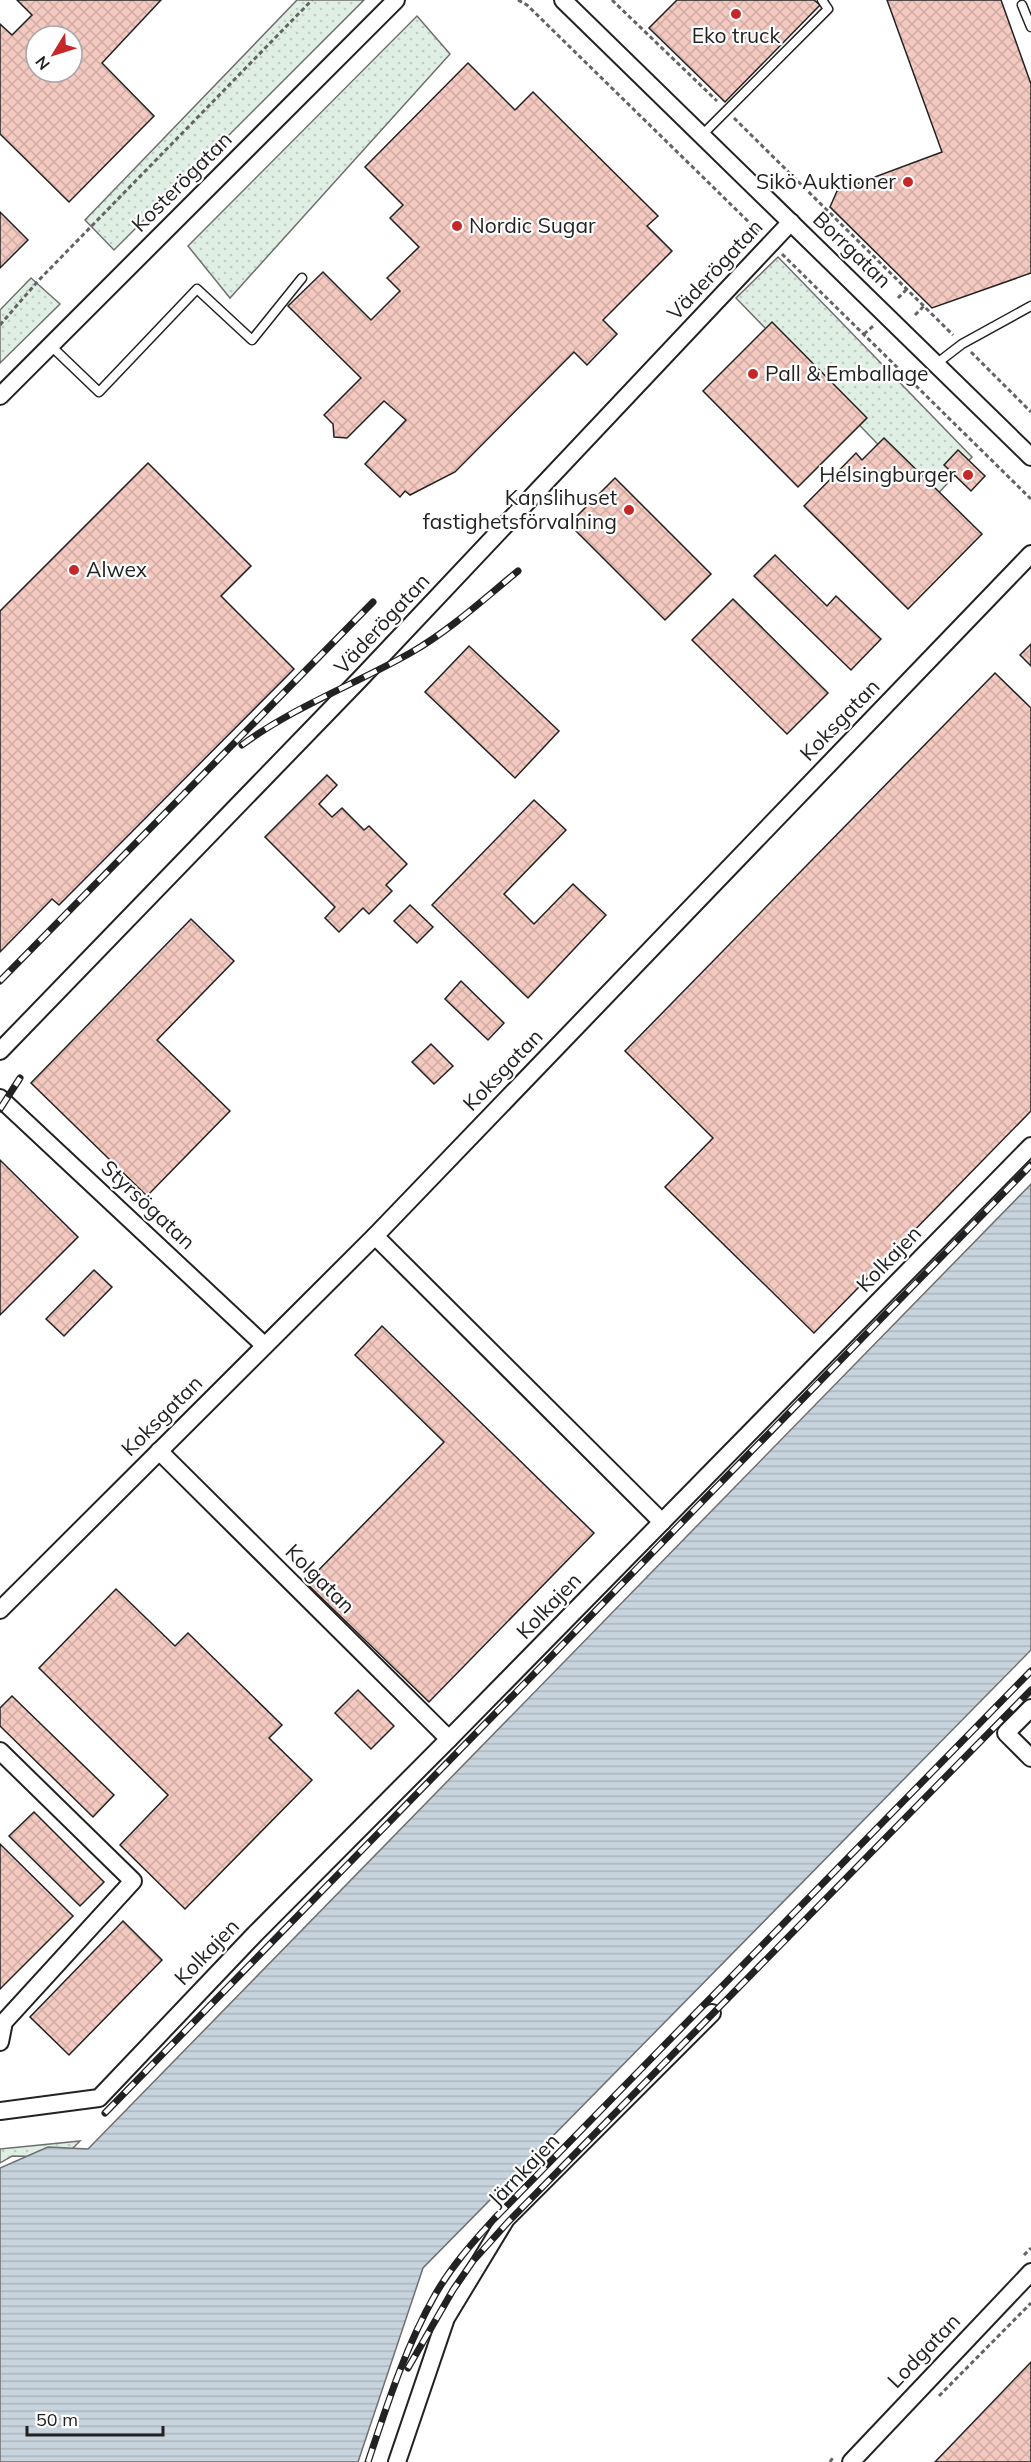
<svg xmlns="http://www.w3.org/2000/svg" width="1031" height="2462" font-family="Mulish,sans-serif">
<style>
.green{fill:url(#green-dots);stroke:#6f6f6f;stroke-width:1.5}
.water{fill:url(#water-rules);stroke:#6f6f6f;stroke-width:1.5}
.building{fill:url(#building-cross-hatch);stroke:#222;stroke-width:1.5;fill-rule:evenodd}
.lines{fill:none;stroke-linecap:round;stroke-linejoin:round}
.service-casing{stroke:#222;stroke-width:11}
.minor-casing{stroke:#222;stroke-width:20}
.path{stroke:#646464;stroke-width:3;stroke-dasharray:4.5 3;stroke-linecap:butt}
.service{stroke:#fff;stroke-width:8}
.minor{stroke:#fff;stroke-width:16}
.rail-casing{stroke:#222;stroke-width:7}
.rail{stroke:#fff;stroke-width:4.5;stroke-dasharray:14;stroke-linecap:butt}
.poi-dot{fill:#c62828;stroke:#fff;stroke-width:2}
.labels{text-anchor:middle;stroke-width:4.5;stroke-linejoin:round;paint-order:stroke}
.poi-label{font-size:21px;fill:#222;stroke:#fff;text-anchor:end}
.street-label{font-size:21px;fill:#222;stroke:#fff}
</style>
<defs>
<pattern id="green-dots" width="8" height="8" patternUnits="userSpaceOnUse" patternTransform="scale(1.5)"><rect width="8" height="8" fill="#e0efe3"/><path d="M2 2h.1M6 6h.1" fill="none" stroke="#c0cdc2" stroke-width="1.8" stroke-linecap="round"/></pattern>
<pattern id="water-rules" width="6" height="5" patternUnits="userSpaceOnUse" patternTransform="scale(1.5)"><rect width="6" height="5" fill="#c7d3dd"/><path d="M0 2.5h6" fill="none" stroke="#abb5bd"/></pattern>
<pattern id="building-cross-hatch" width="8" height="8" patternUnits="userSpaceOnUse" patternTransform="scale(1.5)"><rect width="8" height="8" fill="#f3c9c0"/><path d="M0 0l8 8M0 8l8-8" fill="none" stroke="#d0aca5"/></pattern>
</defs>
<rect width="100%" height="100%" fill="#fff"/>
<g class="green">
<path d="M297 0H364L114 250 85 220Z"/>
<path d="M417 16 450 54 230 298 188 246Z"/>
<path d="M778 257 972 457 932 500 736 298Z"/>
<path d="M31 278 60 304 0 363V310Z"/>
<path d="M80 2141 64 2157 12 2156 0 2163V2149Z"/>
</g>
<path class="water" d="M1031 1184V1650L423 2268 358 2462H0V2168L48 2147 88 2149Z"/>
<g class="building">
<path d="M17 0H161L102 63 154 116 69 202 0 134V24L12 35 32 15ZM36 36H72V72H36Z"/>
<path d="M677 0H814L820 5 725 102 649 28Z"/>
<path d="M887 0H1001L1031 84V273L932 308 830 207 837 191 942 152Z"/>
<path d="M468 63 515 110 533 92 658 216 647 226 672 251 603 320 617 334 587 365 574 352 455 472 410 495 405 491 400 497 365 464 406 420 384 401 347 438 334 437 333 424 324 415 361 378 288 306 323 272 371 320 400 291 387 278 419 247 390 218 403 205 365 167Z"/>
<path d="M0 212 28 240 0 268Z"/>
<path d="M772 322 867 418 798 487 703 391Z"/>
<path d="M884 438 982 534 908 609 804 506 856 453 862 460Z"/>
<path d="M958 450 985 476 971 491 944 465Z"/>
<path d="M148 463 251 566 221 596 294 669 59 905 52 899 0 952V611Z"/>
<path d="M615 478 711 574 665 620 569 524Z"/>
<path d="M775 555 827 606 836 596 881 639 851 670 754 576Z"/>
<path d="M733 599 828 693 787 734 692 640Z"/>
<path d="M1031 644V666L1020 655Z"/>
<path d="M469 646 559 731 515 778 425 692Z"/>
<path d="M995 673 1031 708V1111L814 1333 665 1187 713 1138 625 1051Z"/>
<path d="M327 775 337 785 319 804 332 817 342 808 364 830 369 826 407 864 386 885 392 891 369 914 363 908 339 932 325 918 335 907 265 837Z"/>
<path d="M534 800 566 830 504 894 534 924 573 884 606 915 528 998 432 905Z"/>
<path d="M410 905 433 927 417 943 394 921Z"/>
<path d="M191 919 234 961 157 1040 230 1111 147 1196 31 1083Z"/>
<path d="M461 981 504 1023 488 1040 445 999Z"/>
<path d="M431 1044 453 1066 434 1084 412 1062Z"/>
<path d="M0 1160 78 1237 0 1315Z"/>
<path d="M94 1270 112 1287 64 1336 46 1319Z"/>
<path d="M382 1326 594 1533 429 1702 306 1583 444 1442 355 1355Z"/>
<path d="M116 1589 175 1646 188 1633 282 1725 269 1738 312 1780 185 1909 120 1845 168 1795 39 1668Z"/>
<path d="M358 1690 394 1726 371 1749 335 1713Z"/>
<path d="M12 1696 114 1795 93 1817 0 1726V1708Z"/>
<path d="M34 1812 104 1882 80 1906 9 1836Z"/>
<path d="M0 1844 73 1916 0 1989Z"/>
<path d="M123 1921 162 1960 69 2055 30 2017Z"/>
<path d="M1031 2362V2462H935Z"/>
</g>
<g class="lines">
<g class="service-casing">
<g id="service">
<path d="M1022 5 1031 27"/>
<path d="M702 135 828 9 822 0"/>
<path d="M50 345 99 392 197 289 252 340 302 278"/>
<path d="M936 364 962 344 1031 306"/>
</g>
</g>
<g class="minor-casing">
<g id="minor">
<path d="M563 0 1031 457"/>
<path d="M0 396 396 0"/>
<path d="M0 1051 361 678 791 222"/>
<path d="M0 1098 264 1345"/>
<path d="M375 1236 662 1522"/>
<path d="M159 1451 449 1739"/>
<path d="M0 1610 375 1236 1031 554"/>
<path d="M1031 1708 1006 1733 1031 1758"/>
<path d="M0 1751 133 1881 4 2022 0 2042"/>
<path d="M0 2111 99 2098 255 1934 449 1739 1031 1146"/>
<path d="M397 2462 446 2318 506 2219 712 2013"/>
<path d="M851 2462 1031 2272"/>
</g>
</g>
<g class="path">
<path d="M518 0 527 5 760 233"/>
<path d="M612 0 717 101"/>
<path d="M734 118 953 335"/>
<path d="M782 254 1031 499"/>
<path d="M898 298 907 289"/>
<path d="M915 315 924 306"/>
<path d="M0 325 38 281 312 0"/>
<path d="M864 334 873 326"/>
<path d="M971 352 1031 412"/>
<path d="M1024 2255 1031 2248"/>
<path d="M939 2396 1031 2303"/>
<path d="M830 2462 834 2456"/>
</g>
<use href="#service" class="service"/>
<use href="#minor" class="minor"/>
<g class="rail-casing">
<g id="rail">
<path d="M242 745C295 706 356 684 412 652 450 630 484 599 518 571"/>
<path d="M0 981 373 602"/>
<path d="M0 1109 20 1078"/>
<path d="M105 2113 1031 1165"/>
<path d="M408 2368 453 2290 473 2261 508 2222 1031 1690"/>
<path d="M368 2462C387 2405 405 2348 435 2295 451 2267 472 2243 494 2219L1031 1671"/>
</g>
</g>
<use href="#rail" class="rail"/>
</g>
<g class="poi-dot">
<circle cx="736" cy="14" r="6"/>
<circle cx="908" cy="182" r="6"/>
<circle cx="457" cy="226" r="6"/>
<circle cx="753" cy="374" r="6"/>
<circle cx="968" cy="475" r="6"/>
<circle cx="629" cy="510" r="6"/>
<circle cx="74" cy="570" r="6"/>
</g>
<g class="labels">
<g class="poi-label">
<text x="736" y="43" text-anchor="middle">Eko truck</text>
<text x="896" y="189">Sikö Auktioner</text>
<text x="469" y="233" text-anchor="start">Nordic Sugar</text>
<text x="765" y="381" text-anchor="start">Pall &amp; Emballage</text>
<text x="956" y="482">Helsingburger</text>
<text x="617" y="505">Kanslihuset<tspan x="617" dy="24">fastighetsförvalning</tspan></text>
<text x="86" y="577" text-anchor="start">Alwex</text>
</g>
<g class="street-label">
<text transform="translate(182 182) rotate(-45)" y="7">Kosterögatan</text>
<text transform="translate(852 250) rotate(44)" y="7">Borrgatan</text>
<text transform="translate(715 270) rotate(-47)" y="7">Väderögatan</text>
<text transform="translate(382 624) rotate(-47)" y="7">Väderögatan</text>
<text transform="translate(840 720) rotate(-46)" y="7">Koksgatan</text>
<text transform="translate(503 1070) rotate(-46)" y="7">Koksgatan</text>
<text transform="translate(148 1205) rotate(43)" y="7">Styrsögatan</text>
<text transform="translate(889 1259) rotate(-46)" y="7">Kolkajen</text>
<text transform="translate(162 1416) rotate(-45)" y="7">Koksgatan</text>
<text transform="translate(320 1579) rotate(45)" y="7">Kolgatan</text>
<text transform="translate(549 1606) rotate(-46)" y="7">Kolkajen</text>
<text transform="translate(207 1952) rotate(-46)" y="7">Kolkajen</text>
<text transform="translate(524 2170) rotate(-46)" y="7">Järnkajen</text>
<text transform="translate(924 2351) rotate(-46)" y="7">Lodgatan</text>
</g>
</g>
<g transform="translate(54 54) rotate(232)"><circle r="28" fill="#ffffff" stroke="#a7a7a7" stroke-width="1.5"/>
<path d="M0-4.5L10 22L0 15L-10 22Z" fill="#c62828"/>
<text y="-9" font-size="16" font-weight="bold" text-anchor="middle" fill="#222222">N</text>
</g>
<path d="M27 2426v9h136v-9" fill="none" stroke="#222222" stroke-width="3"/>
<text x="36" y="2426" font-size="18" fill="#222222" stroke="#ffffff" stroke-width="4.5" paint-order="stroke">50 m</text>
</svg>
